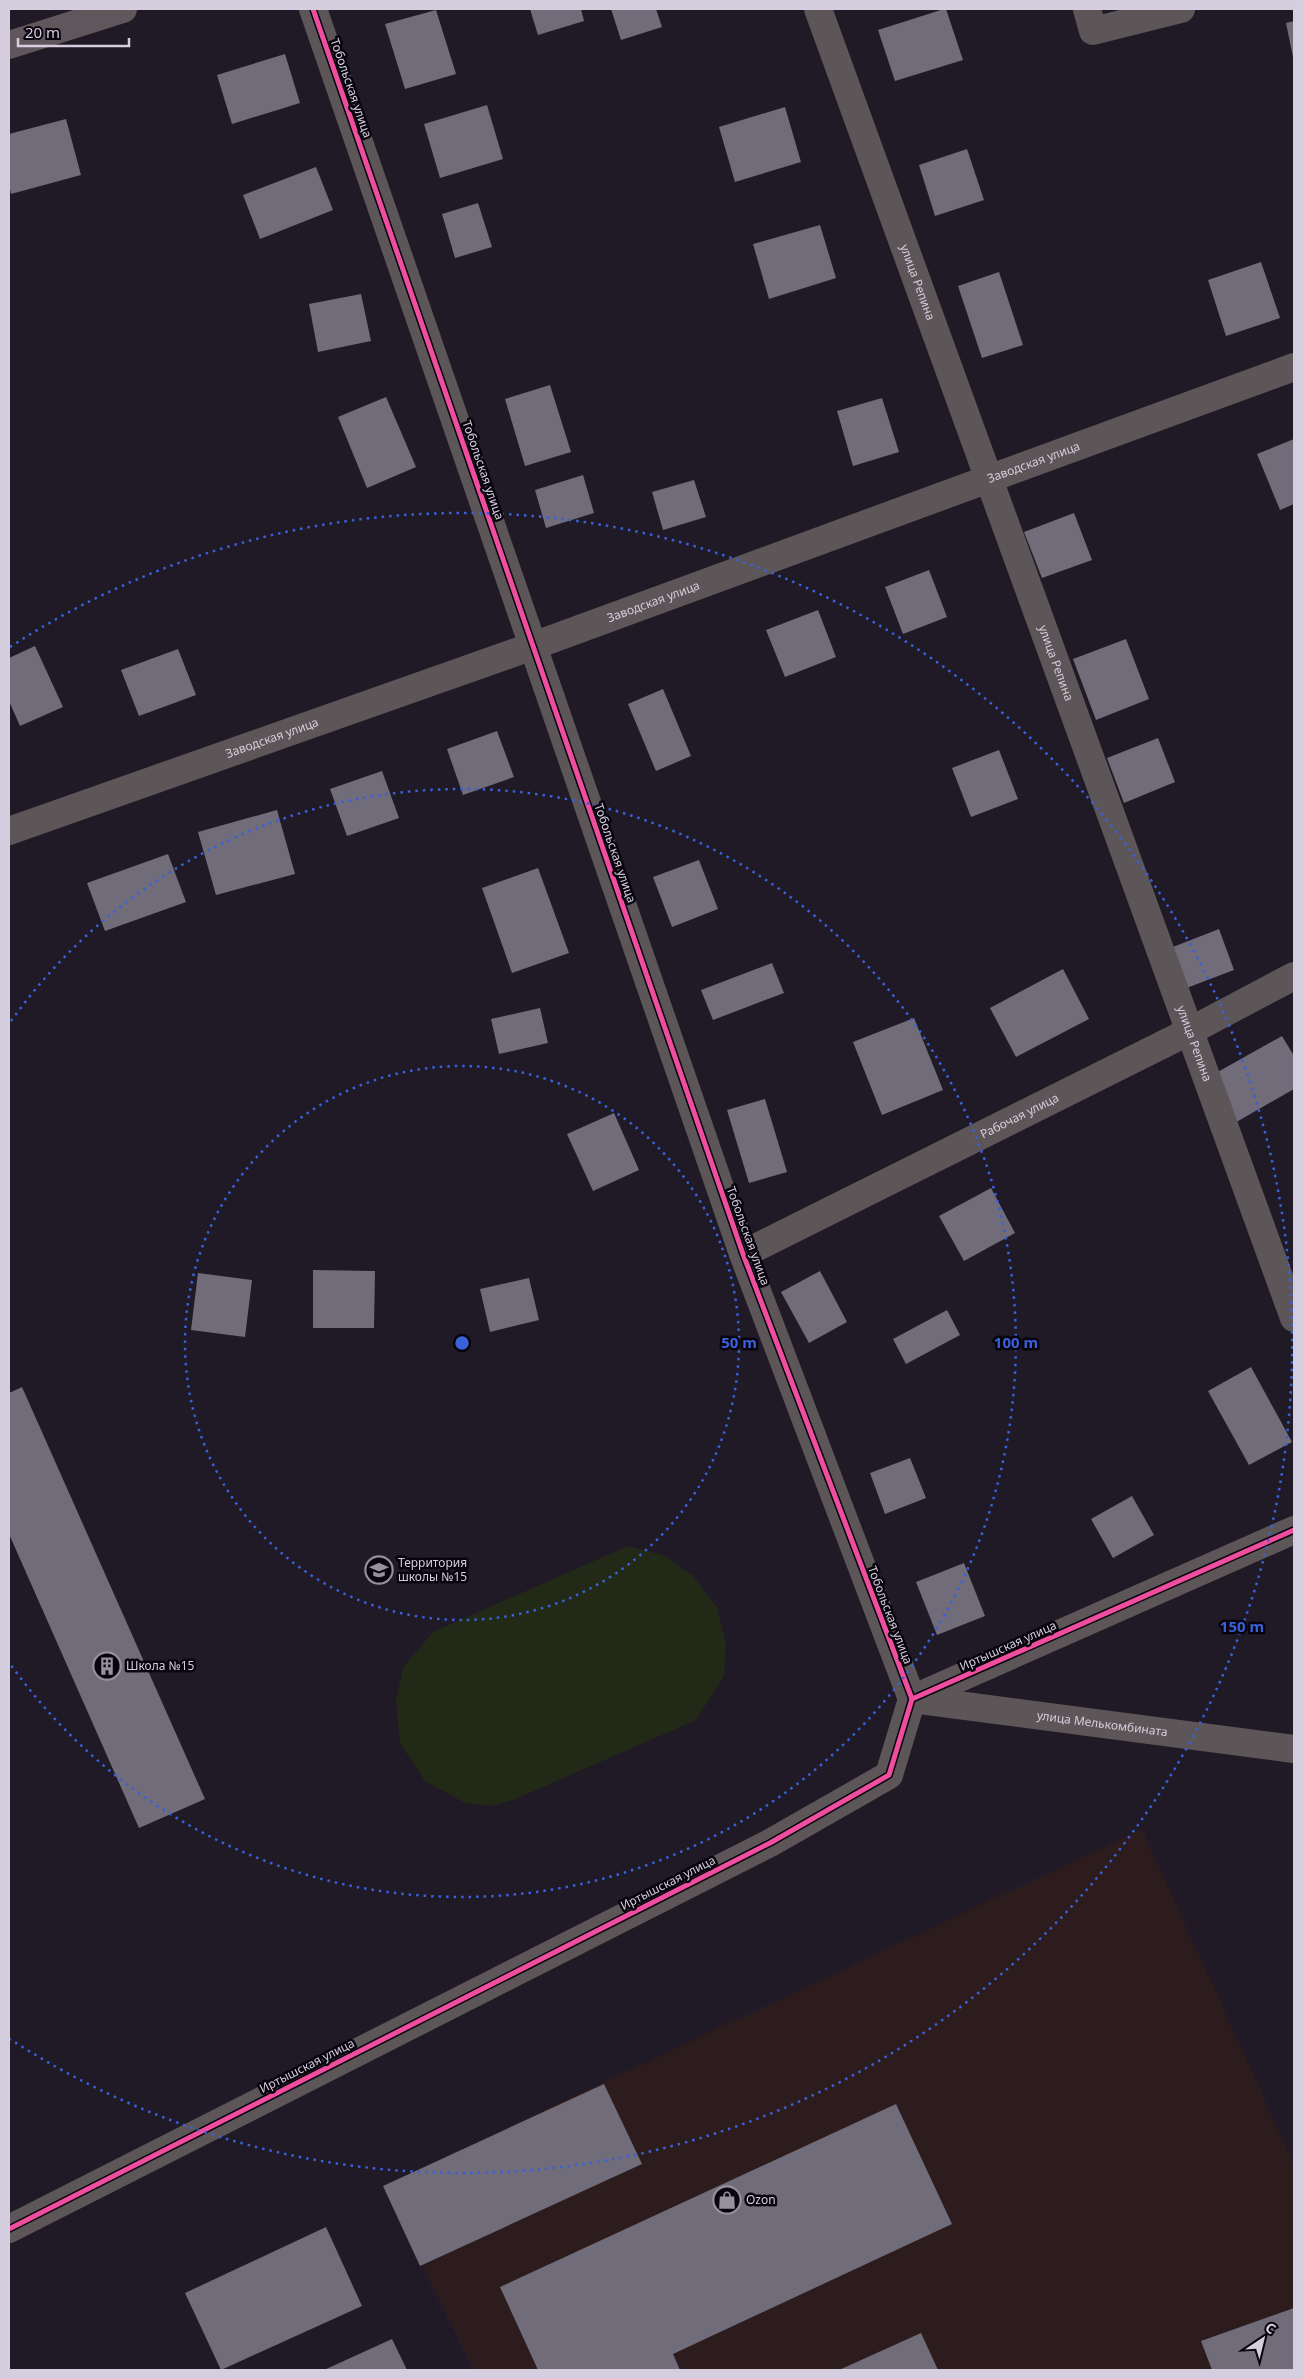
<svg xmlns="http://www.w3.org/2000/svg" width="1303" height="2379" font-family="'Noto Sans',sans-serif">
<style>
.industrial{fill:#2d1c1d}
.green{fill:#222a17}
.building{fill:#706c7a}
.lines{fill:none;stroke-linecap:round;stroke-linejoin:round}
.minor{stroke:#5c5658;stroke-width:28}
.major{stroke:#60575c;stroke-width:28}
.cycleway-casing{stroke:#08040d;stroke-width:8}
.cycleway{stroke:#ef4d9e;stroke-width:5}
.ring{fill:none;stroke:#3961d9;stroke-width:2.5;stroke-dasharray:2.5 5}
.labels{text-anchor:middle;stroke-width:5;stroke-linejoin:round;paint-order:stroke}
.street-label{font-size:12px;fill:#d5cede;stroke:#08040d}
.poi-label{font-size:12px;fill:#d5cede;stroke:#08040d;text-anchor:start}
.centre{fill:#3961d9;stroke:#08040d;stroke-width:2.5}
.ring-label{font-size:15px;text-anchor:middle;font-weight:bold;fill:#3961d9;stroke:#08040d;stroke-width:5;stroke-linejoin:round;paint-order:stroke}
</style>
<rect width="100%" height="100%" fill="#201a27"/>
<path class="industrial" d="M1142 1829 1294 2164V2370H473L383 2186Z"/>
<path class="green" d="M628 1546 665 1556 693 1576 717 1607 726 1644 724 1676 696 1720 513 1800 491 1806 465 1803 425 1781 400 1743 396 1699 404 1666 433 1632Z"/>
<g class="building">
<path d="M530 9H581L584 21 538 35Z"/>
<path d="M611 9H656L662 27 621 40Z"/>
<path d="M944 9H946L963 60 895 81 878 30Z"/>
<path d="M436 10 456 74 405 89 385 24Z"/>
<path d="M1294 21V57H1293L1286 23Z"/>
<path d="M285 54 300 103 232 124 217 75Z"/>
<path d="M487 105 503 159 440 178 424 124Z"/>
<path d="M785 107 801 162 735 182 719 127Z"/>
<path d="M66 119 81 175 11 194 9 184V134Z"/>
<path d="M967 149 984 200 935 216 919 165Z"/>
<path d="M316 167 333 210 260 239 243 195Z"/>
<path d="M478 203 492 247 455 258 442 214Z"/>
<path d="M820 225 836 278 769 299 753 244Z"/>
<path d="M1261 262 1280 318 1226 336 1208 280Z"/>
<path d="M999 272 1023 345 982 358 958 286Z"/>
<path d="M361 294 371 341 318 352 309 304Z"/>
<path d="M550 385 571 452 525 466 505 399Z"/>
<path d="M386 397 416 467 367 488 338 417Z"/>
<path d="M882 398 899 452 853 466 837 411Z"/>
<path d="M1294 439V504L1280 510 1257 454Z"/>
<path d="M583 475 594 513 546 528 535 490Z"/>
<path d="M694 480 706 517 663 530 652 492Z"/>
<path d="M1074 513 1092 560 1042 578 1024 532Z"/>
<path d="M929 570 947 617 903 634 885 587Z"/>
<path d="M818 610 836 657 785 677 766 630Z"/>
<path d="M1126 639 1149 699 1096 720 1073 659Z"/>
<path d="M35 646 63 707 20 726 9 701V658Z"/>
<path d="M178 649 196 695 139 716 121 670Z"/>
<path d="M663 689 691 756 656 771 628 704Z"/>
<path d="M497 731 514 777 463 795 447 749Z"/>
<path d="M1158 738 1175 782 1124 803 1107 758Z"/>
<path d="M999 750 1018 799 971 817 952 768Z"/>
<path d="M382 771 399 818 347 836 330 789Z"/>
<path d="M277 810 295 874 216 895 198 832Z"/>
<path d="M168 854 186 902 105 931 87 883Z"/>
<path d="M699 860 718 909 672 927 653 877Z"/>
<path d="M538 868 569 953 512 973 482 888Z"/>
<path d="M1219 929 1234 970 1176 992 1160 952Z"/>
<path d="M772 963 784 993 713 1020 701 990Z"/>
<path d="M1063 969 1089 1019 1016 1057 990 1008Z"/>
<path d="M540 1008 548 1043 499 1054 491 1019Z"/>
<path d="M914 1018 943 1090 882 1115 853 1042Z"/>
<path d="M1282 1036 1294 1056V1089L1233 1124 1207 1078Z"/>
<path d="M765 1099 787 1172 749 1183 727 1110Z"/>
<path d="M614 1113 639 1170 593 1191 567 1134Z"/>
<path d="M991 1188 1015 1233 964 1261 939 1216Z"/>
<path d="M313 1270 375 1271 374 1328H313Z"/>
<path d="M820 1271 847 1322 809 1343 781 1292Z"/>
<path d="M198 1273 252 1280 245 1337 191 1330Z"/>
<path d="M529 1278 539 1320 490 1332 480 1289Z"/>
<path d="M947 1310 960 1335 906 1364 893 1339Z"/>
<path d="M1251 1367 1292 1442 1249 1465 1208 1391Z"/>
<path d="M22 1387 205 1799 139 1828 9 1534V1393Z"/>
<path d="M910 1458 926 1498 885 1514 870 1473Z"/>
<path d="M1132 1496 1154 1535 1113 1558 1091 1519Z"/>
<path d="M964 1563 985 1616 937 1635 916 1582Z"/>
<path d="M604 2084 642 2164 420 2266 383 2186Z"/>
<path d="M896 2104 952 2224 673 2354 680 2370H538L500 2287Z"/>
<path d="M326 2227 362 2306 221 2370 185 2293Z"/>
<path d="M1294 2308V2370H1212L1201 2341Z"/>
<path d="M921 2333 938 2370H839Z"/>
<path d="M392 2339 407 2370H324Z"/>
</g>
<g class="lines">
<g class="minor">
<path d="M313 9 743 1254 912 1699"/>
<path id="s1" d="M818 9 1294 1318"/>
<path d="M1087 9 1093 31 1181 9"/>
<path id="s2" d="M9 831 533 646 1294 367"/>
<path id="s3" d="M743 1254 1190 1031 1294 976"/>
<path id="s4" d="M912 1699 1294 1749"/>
<path d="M9 2229 770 1843 889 1775 912 1699 1294 1530"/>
</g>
<path class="major" d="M9 45 123 9"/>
<g class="cycleway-casing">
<g id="cycleway">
<path d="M313 9 743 1254 912 1699"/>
<path d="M9 2229 770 1843 889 1775 912 1699 1294 1530"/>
</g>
</g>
<use href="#cycleway" class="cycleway"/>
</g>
<g class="ring">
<circle cx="462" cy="1343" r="277"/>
<path d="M11 1021A554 554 0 1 1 11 1665"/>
<path d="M10 647A830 830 0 1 1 10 2039"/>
</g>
<defs>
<g id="school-ring" transform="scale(1.4375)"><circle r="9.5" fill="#08040d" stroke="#968f9e" stroke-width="1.5"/><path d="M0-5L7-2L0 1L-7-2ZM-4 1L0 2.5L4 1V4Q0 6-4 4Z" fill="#968f9e"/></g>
<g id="building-ring" transform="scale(1.4375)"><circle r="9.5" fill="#08040d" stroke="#968f9e" stroke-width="1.5"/><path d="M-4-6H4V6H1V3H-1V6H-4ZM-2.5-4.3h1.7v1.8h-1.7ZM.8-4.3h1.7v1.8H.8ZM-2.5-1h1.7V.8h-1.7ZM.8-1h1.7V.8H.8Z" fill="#968f9e"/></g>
<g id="shop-ring" transform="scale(1.4375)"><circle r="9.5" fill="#08040d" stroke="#968f9e" stroke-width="1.5"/><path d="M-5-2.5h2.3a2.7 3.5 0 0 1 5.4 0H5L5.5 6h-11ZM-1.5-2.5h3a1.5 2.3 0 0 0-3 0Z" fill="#968f9e"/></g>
</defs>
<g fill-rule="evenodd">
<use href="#school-ring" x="379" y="1570"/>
<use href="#building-ring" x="107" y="1666"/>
<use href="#shop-ring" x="727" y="2200"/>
</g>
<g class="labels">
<g class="street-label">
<text transform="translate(351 88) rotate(71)" y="4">Тобольская улица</text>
<text dy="4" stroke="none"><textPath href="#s1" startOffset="291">улица Репина</textPath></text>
<text dy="4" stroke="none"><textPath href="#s2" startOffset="1089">Заводская улица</textPath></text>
<text transform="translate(483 470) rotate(71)" y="4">Тобольская улица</text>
<text dy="4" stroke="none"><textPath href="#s2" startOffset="684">Заводская улица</textPath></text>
<text dy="4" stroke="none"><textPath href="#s1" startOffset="696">улица Репина</textPath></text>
<text dy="4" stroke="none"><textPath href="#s2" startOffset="279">Заводская улица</textPath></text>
<text transform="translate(615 853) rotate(71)" y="4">Тобольская улица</text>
<text dy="4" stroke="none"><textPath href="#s1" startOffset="1101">улица Репина</textPath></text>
<text dy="4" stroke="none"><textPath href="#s3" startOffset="309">Рабочая улица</textPath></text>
<text transform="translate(748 1236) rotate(70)" y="4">Тобольская улица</text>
<text transform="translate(890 1615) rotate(69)" y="4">Тобольская улица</text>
<text transform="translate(1008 1646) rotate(-24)" y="4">Иртышская улица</text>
<text dy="4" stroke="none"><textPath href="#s4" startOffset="192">улица Мелькомбината</textPath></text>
<text transform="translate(668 1883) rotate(-27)" y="4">Иртышская улица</text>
<text transform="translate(307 2066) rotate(-27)" y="4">Иртышская улица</text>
</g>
<g class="poi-label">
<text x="398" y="1567">Территория<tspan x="398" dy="14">школы №15</tspan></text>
<text x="126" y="1670">Школа №15</text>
<text x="746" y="2204">Ozon</text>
</g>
</g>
<circle cx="462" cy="1343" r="8" class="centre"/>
<g class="ring-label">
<text x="739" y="1348">50 m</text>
<text x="1016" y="1348">100 m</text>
<text x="1242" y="1632">150 m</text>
</g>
<rect width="1303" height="2379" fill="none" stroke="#d5cede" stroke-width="20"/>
<g transform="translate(1263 2339) rotate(35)" stroke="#08040d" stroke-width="4" paint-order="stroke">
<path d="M0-4L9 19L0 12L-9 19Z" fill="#d5cede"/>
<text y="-8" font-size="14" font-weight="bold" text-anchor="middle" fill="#d5cede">С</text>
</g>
<path d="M18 38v8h111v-8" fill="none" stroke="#d5cede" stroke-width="2.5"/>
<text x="25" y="38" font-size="15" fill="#d5cede" stroke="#08040d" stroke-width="4" paint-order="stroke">20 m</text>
</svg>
